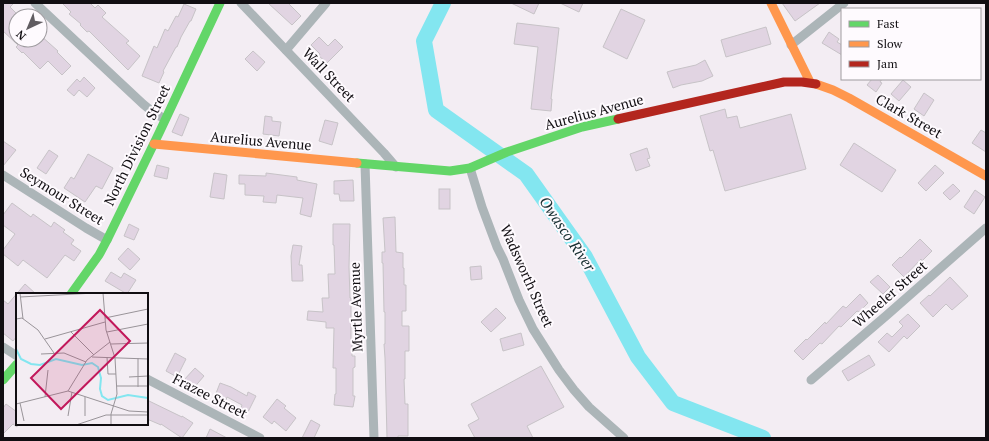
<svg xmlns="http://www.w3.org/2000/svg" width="989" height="441" font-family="'PT Serif',serif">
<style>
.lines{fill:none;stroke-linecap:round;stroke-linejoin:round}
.river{stroke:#83e6f0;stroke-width:16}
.building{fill:#e1d4e2;stroke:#c7c3c7}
.street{stroke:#acb5b8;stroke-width:9}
.fast{stroke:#63d668;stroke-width:9}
.slow{stroke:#ff974d;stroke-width:9}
.jam{stroke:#b3261e;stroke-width:9}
.labels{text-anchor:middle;stroke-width:4;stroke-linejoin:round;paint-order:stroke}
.street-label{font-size:14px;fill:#110e12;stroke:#fefafe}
.water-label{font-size:15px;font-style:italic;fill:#183032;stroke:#fefafe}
.inset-river{fill:none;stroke:#83e6f0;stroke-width:2}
.inset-road{fill:none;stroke:#999499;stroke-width:1}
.view{fill:#c2185b;fill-opacity:0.15;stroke:#c2185b;stroke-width:2}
.inset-edge{fill:none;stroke:#110e12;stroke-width:2}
</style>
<rect width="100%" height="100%" fill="#f3edf3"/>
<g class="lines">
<path class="river" d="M443 3 424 41 436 110 526 174 585 257 638 357 673 403 763 438"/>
</g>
<g class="building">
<path d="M3 3H14L10 7 16 13V40H40V35L58 51 57 52 71 66 62 75 48 61 40 69 23 52 22 53 16 47 18 45 3 31Z"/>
<path d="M62 3H90L95 8 98 5 106 13 102 17 129 41 126 43 140 56 128 70 89 31 87 32 80 25 81 24 69 14 71 12Z"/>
<path d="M268 3H288L301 16 292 25Z"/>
<path d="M511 3H539L534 14Z"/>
<path d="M560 3H583L579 12Z"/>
<path d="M782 3H820L795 21Z"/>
<path d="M184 4 196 9 191 21H190L181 37 177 47H176L163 71 164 72 159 83 142 76 154 46 157 48 165 29 168 31 176 16 178 17Z"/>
<path d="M621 9 645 20 627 59 603 47Z"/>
<path d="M517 23 559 28 551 99H552L551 111 531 109 538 47 514 44Z"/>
<path d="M766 27 771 44 726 57 721 40Z"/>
<path d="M829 32 839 39 837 42 842 45V55L822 43Z"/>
<path d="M319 37 328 46 335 39 343 47 327 63 319 56 320 54 311 45Z"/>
<path d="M253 51 265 62 257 71 245 59Z"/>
<path d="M705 60 713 76 702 81 681 85 673 88 667 72 674 70 696 65Z"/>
<path d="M84 77 95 88 87 97 79 90 74 96 67 90 77 79 80 82Z"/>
<path d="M872 79H882L880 82 882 83 876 92 867 85Z"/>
<path d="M903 80 911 87 899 101 891 94Z"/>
<path d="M924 93 934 100 924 116 914 109Z"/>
<path d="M725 109 727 118 737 116 740 128 791 114 806 169 725 191 713 150 710 151 700 116Z"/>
<path d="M180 114 189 118 182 136 172 132Z"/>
<path d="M265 116 272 117V121L281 122 279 136 263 134Z"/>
<path d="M325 120 338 123 332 145 319 141Z"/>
<path d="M981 130 986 133V152L972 143Z"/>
<path d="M3 141 16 150 3 166Z"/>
<path d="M854 143 896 170 882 192 840 165Z"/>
<path d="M647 148 650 158 647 159 650 166 636 171 630 154Z"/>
<path d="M49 150 58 156 46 174 37 168Z"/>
<path d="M88 154 113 168 102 189 96 186 85 202 64 188 71 177 74 179Z"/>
<path d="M157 165 169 168 167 179 154 176Z"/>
<path d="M935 165 944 173 926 191 918 183Z"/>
<path d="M214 173 227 175 224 199 210 197Z"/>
<path d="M266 173 297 177V180L317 184 311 217 300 214 303 198 277 195 276 203 263 202 264 196 245 195V184H239V175L266 176Z"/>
<path d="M353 180 354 201H340L339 194H334V181Z"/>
<path d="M953 184 960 191 950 200 943 193Z"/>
<rect x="439" y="189" width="11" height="20"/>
<path d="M975 190 985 197 974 214 964 207Z"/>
<path d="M12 203 31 217 33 214 51 227 54 222 65 230 63 232 74 240 71 244 81 251 74 261 65 255 47 278 23 260 18 266 3 254V250L15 234 3 225V215Z"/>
<path d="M395 217 396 252 403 253V268H404V285H406V311H402V326H409V351H405V379H404L405 404H408V436H398V438H387L385 358 384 344H385V312H384L383 263H382V252H385L383 218Z"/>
<path d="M129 224 139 229 134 240 124 236Z"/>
<path d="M333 224H350L349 267 350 298H351V340H352V356H355V367L353 368V396H355L353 407 334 405 335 394H336V368H333L334 328H326V322L307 320 308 311 323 312 322 298H329L328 274H335L334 245H333Z"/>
<path d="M920 239 932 251 922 261 921 259 904 277 892 265 900 257 901 258Z"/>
<path d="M293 245 302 246 299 265H302L303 281H292L291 256Z"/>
<path d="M128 248 140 259 130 270 118 259Z"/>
<path d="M481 266 482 279 471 280 470 267Z"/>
<path d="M111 272 121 278 124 273 136 280 127 294 105 281Z"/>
<path d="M878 275 890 287 883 294 870 282Z"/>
<path d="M950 277 968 296 952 310 946 304 933 317 920 303 929 295 930 296Z"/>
<path d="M25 284 36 294H17V336L13 341 3 333V300L8 304Z"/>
<path d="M860 294 868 303 859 312 857 311 841 327 839 326 822 344 820 343 803 360 794 351 806 339 807 340 825 322 826 324 843 306 846 308Z"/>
<path d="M496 308 506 318 491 332 481 322Z"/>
<path d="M908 314 920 326 907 339 904 336 889 352 878 342 887 333 892 337 903 326 899 322Z"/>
<path d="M521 333 524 345 503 351 500 339Z"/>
<path d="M175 353 186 359 177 377 166 371Z"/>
<path d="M869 355 875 365 848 381 842 371Z"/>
<path d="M541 366 564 407 527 426 533 438H475L468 425 479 419 471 404Z"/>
<path d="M195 368 204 376 192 390 183 381Z"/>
<path d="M220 383 231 387 247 396 248 392 256 396 248 412 241 408 242 405 227 397 226 400 215 396Z"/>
<path d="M277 399 286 406 284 408 296 418 286 431 274 421 272 424 263 417Z"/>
<path d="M147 400 182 417V416L193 423 182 438 161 424V425L147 419Z"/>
<path d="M6 404 17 412V427L13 424 3 434V408Z"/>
<path d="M311 420 320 425 314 438H302Z"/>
<path d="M210 429 227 438H206Z"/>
</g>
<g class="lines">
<g class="street">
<path d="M35 3 143 104 154 113 165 119"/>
<path d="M241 3 384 153 396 167"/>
<path d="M791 45 844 3"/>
<path d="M286 50 326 3"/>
<path d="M365 164 374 438"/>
<path d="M470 168 482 207 497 247 503 259 519 300 533 329 559 370 574 390 589 407 624 438"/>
<path d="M3 175 86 228 107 240"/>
<path d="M3 347 17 356"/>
<path d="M147 379 260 438"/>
<path d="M811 380 887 315 986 228"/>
</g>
<g class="fast">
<path d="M357 163 450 171 470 168 507 152 582 127 618 119"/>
<path d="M71 294 99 255 107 240 160 131 220 3"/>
<path d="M3 380 17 364"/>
</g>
<g class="slow">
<path d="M771 3 810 82"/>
<path d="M816 84 833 90 849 98 986 176"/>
<path d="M154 144 357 163"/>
</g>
<path class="jam" d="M618 119 784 82H802L816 84"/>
</g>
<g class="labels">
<g class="street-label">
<text transform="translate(329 75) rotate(46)" y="5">Wall Street</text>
<text transform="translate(594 112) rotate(-15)" y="5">Aurelius Avenue</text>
<text transform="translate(909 116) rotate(30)" y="5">Clark Street</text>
<text transform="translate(261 141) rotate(5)" y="5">Aurelius Avenue</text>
<text transform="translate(137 145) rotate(-64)" y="5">North Division Street</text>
<text transform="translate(62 196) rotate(32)" y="5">Seymour Street</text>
<text transform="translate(527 276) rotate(66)" y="5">Wadsworth Street</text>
<text transform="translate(890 294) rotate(-41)" y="5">Wheeler Street</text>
<text transform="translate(356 307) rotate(-92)" y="5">Myrtle Avenue</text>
<text transform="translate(210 396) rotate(27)" y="5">Frazee Street</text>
</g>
<g class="water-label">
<text transform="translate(567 234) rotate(56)" y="5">Owasco River</text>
</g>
</g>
<g transform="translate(16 293)">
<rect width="132" height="132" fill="#f3edf3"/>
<path class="inset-river" d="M0 26V43M0 56 5 66 15 71 24 72 40 66 66 72 76 70 82 74 85 85 84 96 86 103 92 107 112 102 132 105"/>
<path class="inset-road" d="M4 0 7 26M87 0 90 37 99 65 101 101 95 121V132M4 4 79 0M89 25 132 16M0 26 6 25 22 37 38 60M55 39 78 62M91 39 132 31M29 46 89 29M95 51 132 50M25 61 48 60 70 69M76 64 132 66M91 64 92 81H100M122 65V94M113 84 132 83M101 93H132M52 98 71 67 94 49M29 104 32 77M4 110 8 128M0 111 52 98 113 118 132 119M52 123 56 99M69 123V104M60 132 90 122H132"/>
<path class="view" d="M84 17 114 48 45 116 15 85Z"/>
<rect width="132" height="132" class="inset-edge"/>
</g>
<rect width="989" height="441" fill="none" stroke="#110e12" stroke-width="8"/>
<rect x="841" y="8" width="140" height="72" fill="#fefafe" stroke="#9f9ca0"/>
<rect x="849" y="21" width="20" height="6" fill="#63d668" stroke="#9f9ca0"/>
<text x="877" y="28" font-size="12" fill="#110e12">Fast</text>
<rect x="849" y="41" width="20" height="6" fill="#ff974d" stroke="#9f9ca0"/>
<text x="877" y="48" font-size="12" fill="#110e12">Slow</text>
<rect x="849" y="61" width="20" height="6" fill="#b3261e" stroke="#9f9ca0"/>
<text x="877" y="68" font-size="12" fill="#110e12">Jam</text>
<g transform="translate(28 28) rotate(224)"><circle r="19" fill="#fefafe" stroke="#9f9ca0"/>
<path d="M0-3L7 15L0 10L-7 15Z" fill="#605c61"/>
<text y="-6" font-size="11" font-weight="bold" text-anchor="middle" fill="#110e12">N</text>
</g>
</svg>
